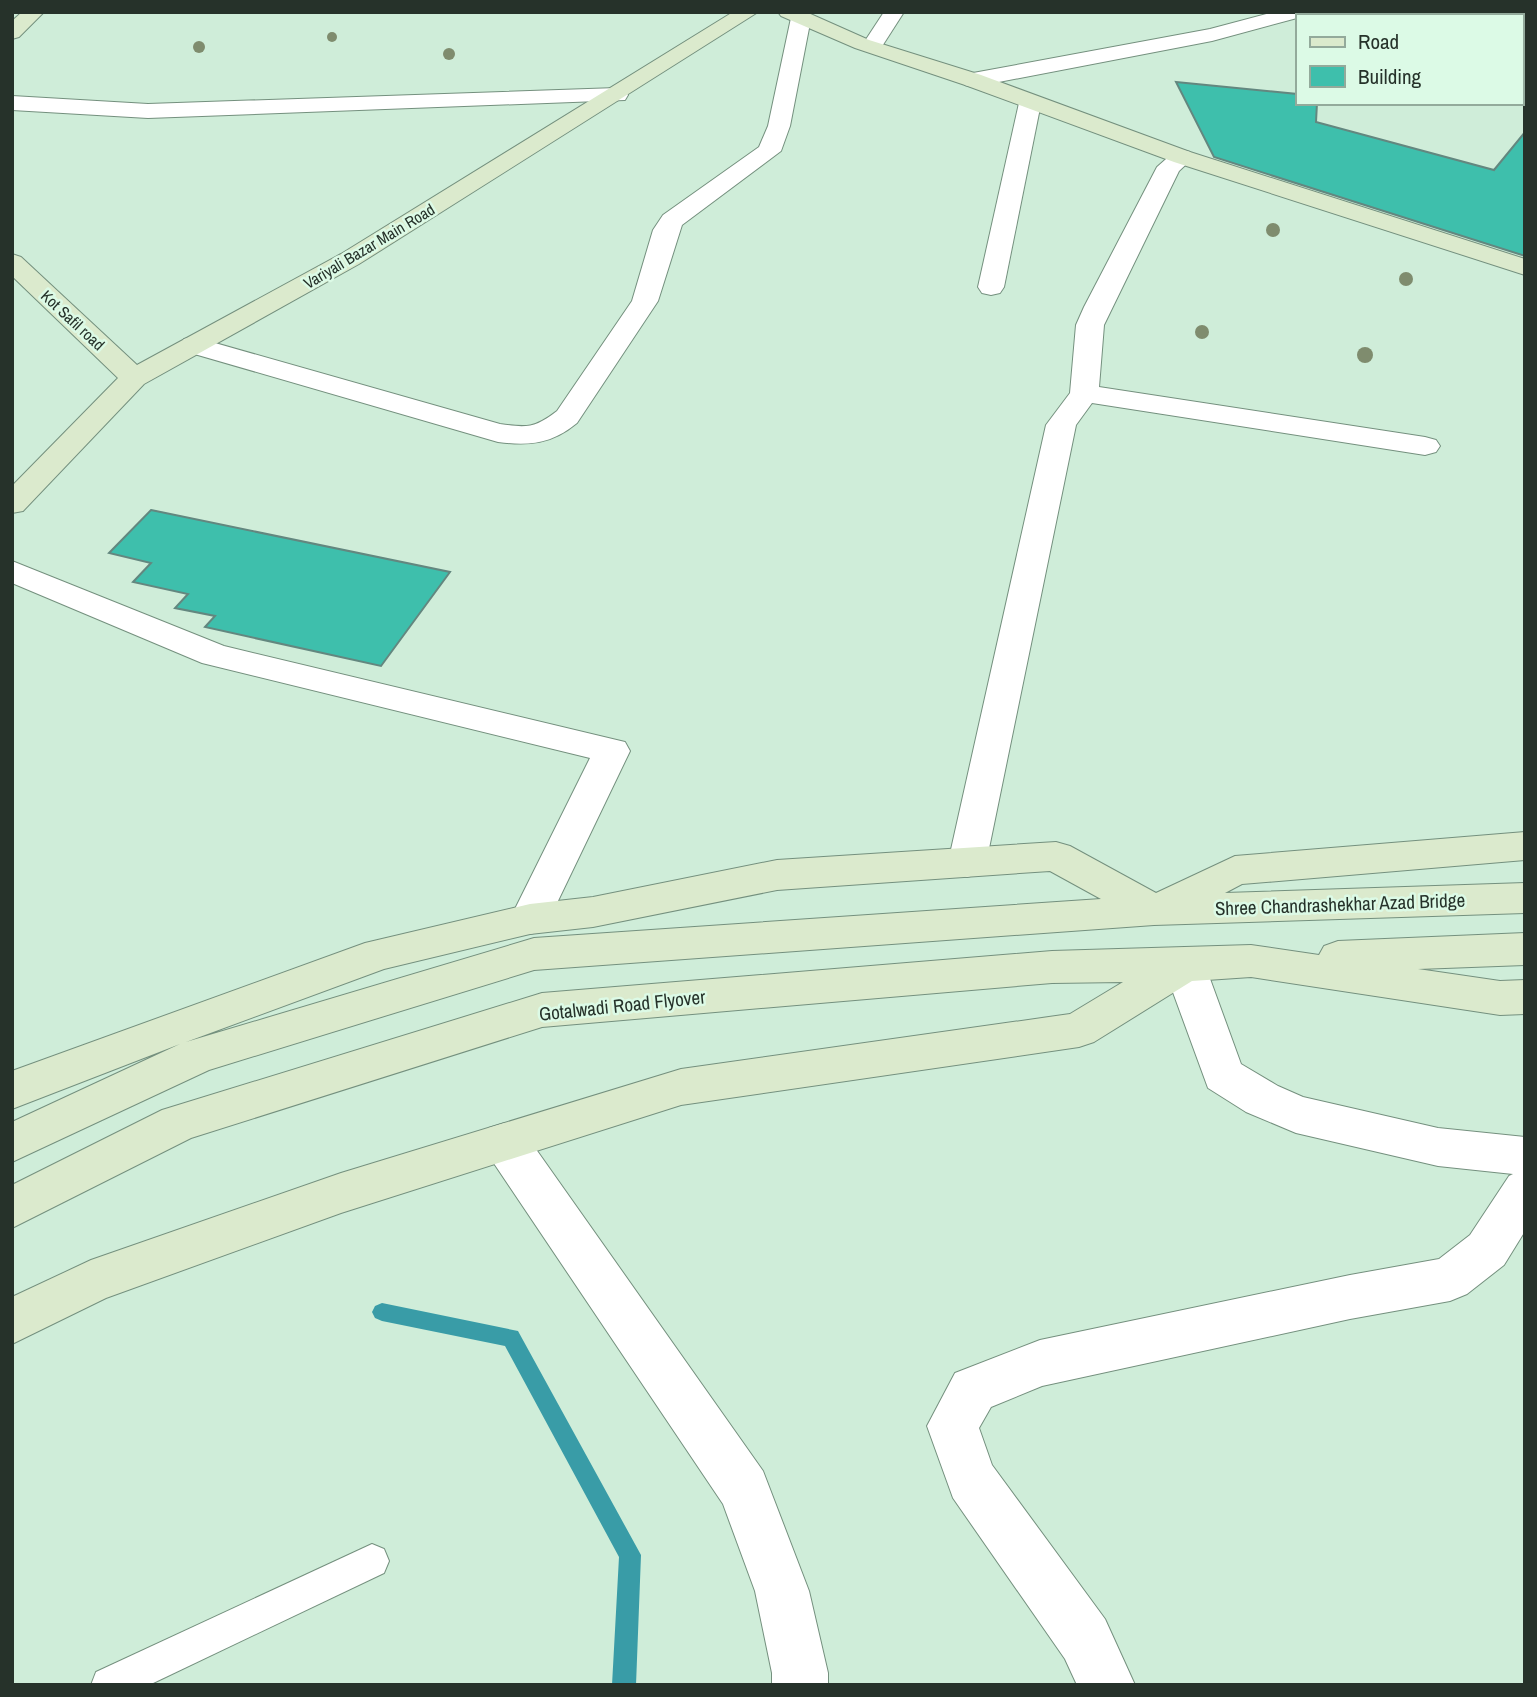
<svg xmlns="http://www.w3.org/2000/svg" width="1537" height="1697" font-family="'Archivo Narrow',sans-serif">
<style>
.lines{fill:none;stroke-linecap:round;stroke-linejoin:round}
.stream{fill:#399ca7;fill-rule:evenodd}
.building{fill:#3ebfac;stroke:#63877f;stroke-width:2}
.lane-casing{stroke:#74907e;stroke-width:2}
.street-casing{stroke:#74907e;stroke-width:2}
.secondary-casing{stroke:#74907e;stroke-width:2}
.lane{fill:#fff;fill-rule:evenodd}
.street{fill:#fff;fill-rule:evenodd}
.secondary{fill:#dbeacd;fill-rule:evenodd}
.tree{fill:#7f8c6e}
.labels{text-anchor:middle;stroke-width:5;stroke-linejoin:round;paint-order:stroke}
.far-street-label{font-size:16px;fill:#26322a;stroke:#dcfae6}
.street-label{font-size:19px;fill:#26322a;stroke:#dcfae6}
</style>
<rect width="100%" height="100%" fill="#cfedd9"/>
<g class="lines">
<path class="stream" d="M382 1303 518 1331 641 1555 636 1685H612L619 1557 505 1346 382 1321 375 1318 372 1312 375 1306Z"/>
</g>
<g class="building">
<path d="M1176 82 1297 94V103H1317L1316 122 1494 170 1525 132V256L1214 157Z"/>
<path d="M151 510 450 572 381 666 205 627 215 616 175 608 188 594 133 582 151 563 109 553Z"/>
</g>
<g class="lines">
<g class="lane-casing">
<path id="lane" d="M372 1544 384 1549 389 1561 384 1573 149 1685H91L96 1672Z"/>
</g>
<g class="street-casing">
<g id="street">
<path d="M803 12 811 18 790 126 781 151 682 225 658 301 577 423C552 444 529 446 498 442L184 351 180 345 184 339 194 337 500 424C527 428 535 428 557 411L632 301 653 230 663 215 759 147 768 126 791 18 794 14Z"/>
<path d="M884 12H904L879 51H865L861 47Z"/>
<path d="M1274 12H1308L1306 16H1297V18L1212 41 973 87 965 85 962 80 965 75 973 73 1210 29Z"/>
<path d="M1323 12H1344L1346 16H1325Z"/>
<path d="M1459 12H1482L1484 16H1461Z"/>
<path d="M1521 41 1525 42V55L1521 54Z"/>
<path d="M617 88 625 90 628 95 625 100 148 118 12 110V96L148 104Z"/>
<path d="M1030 96 1038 98 1041 103 1004 287 1000 293 991 295 982 293 978 287 1019 103 1022 98Z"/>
<path d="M1182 150 1190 152 1194 157 1179 171 1104 325 1099 387 1425 437 1436 440 1440 446 1436 452 1425 455 1092 403 1076 425 986 863 981 873 967 877 953 873 948 863 1046 425 1070 393 1076 325 1084 307 1157 167 1174 152Z"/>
<path d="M12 561 224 646 625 742 630 751 544 930 530 934 516 930 510 919 590 758 202 663 12 583Z"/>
<path d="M1184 949 1199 954 1205 965 1241 1064 1278 1086 1303 1097 1438 1128 1525 1137V1231L1504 1265 1467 1294 1450 1301 1350 1319 1042 1386 991 1407 979 1428 992 1465 1105 1619 1135 1685H1077L1065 1659 953 1498 927 1426 955 1373 1040 1340 1350 1275 1439 1259 1470 1235 1509 1176 1513 1174 1438 1166 1296 1133 1246 1112 1208 1088 1163 965 1169 954Z"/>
<path d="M505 1123 521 1128 763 1471 809 1591 828 1673V1685H772V1673L755 1591 723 1504 489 1156 483 1142 489 1128Z"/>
</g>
</g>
<g class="secondary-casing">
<g id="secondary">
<path d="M22 12H44L19 37 12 39V21Z"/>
<path d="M733 12H758L359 264 144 384 23 511 12 513V486L118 378 12 276V254L21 257 137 365 341 254Z"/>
<path d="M778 12H806L869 40 981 75 1190 152 1525 259V275L1174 162 965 85 855 48 781 16Z"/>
<path d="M1525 832V860L1242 884 1225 893 1525 883V913L1154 925 534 970 209 1070 12 1162V1122L180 1044 12 1109V1071L365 943 530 904 593 897 777 860 1056 842 1070 846 1156 893 1235 856ZM1050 871 1101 899 534 938 186 1042 384 969 530 934 593 927 777 890Z"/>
<path d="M1525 933V965L1418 969 1500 981 1525 980V1014L1500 1015 1251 977 1192 981 1094 1042 1079 1047 681 1105 341 1213 106 1298 12 1344V1297L91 1260 341 1173 681 1069 1070 1014 1123 982 1052 983 542 1027 191 1138 12 1228V1185L162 1110 542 993 1052 951 1251 945 1319 955 1324 946 1338 941Z"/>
</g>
</g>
<use href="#lane" class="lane"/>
<use href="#street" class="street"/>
<use href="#secondary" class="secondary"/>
</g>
<g class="tree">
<circle cx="332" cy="37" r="5"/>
<circle cx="199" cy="47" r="6"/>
<circle cx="449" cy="54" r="6"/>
<circle cx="1273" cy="230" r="7"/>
<circle cx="1406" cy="279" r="7"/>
<circle cx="1202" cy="332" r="7"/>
<circle cx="1365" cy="355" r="8"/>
</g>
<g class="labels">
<g class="far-street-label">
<text transform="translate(369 246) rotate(-31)" y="6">Variyali Bazar Main Road</text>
<text transform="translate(73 320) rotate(43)" y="6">Kot Safil road</text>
</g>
<g class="street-label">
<text transform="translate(1340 904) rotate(-2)" y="7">Shree Chandrashekhar Azad Bridge</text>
<text transform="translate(622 1005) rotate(-6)" y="7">Gotalwadi Road Flyover</text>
</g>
</g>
<rect width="1537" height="1697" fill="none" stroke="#26322a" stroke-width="28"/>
<rect x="1296" y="14" width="228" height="91" fill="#dcfae6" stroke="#93aa9b" stroke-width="2"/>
<rect x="1310" y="37" width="35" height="10" fill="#dbeacd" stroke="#93aa9b" stroke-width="2"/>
<text x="1358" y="49" font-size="21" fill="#26322a">Road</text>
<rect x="1310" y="66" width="35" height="21" fill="#3ebfac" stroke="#93aa9b" stroke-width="2"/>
<text x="1358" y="84" font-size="21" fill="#26322a">Building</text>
</svg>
